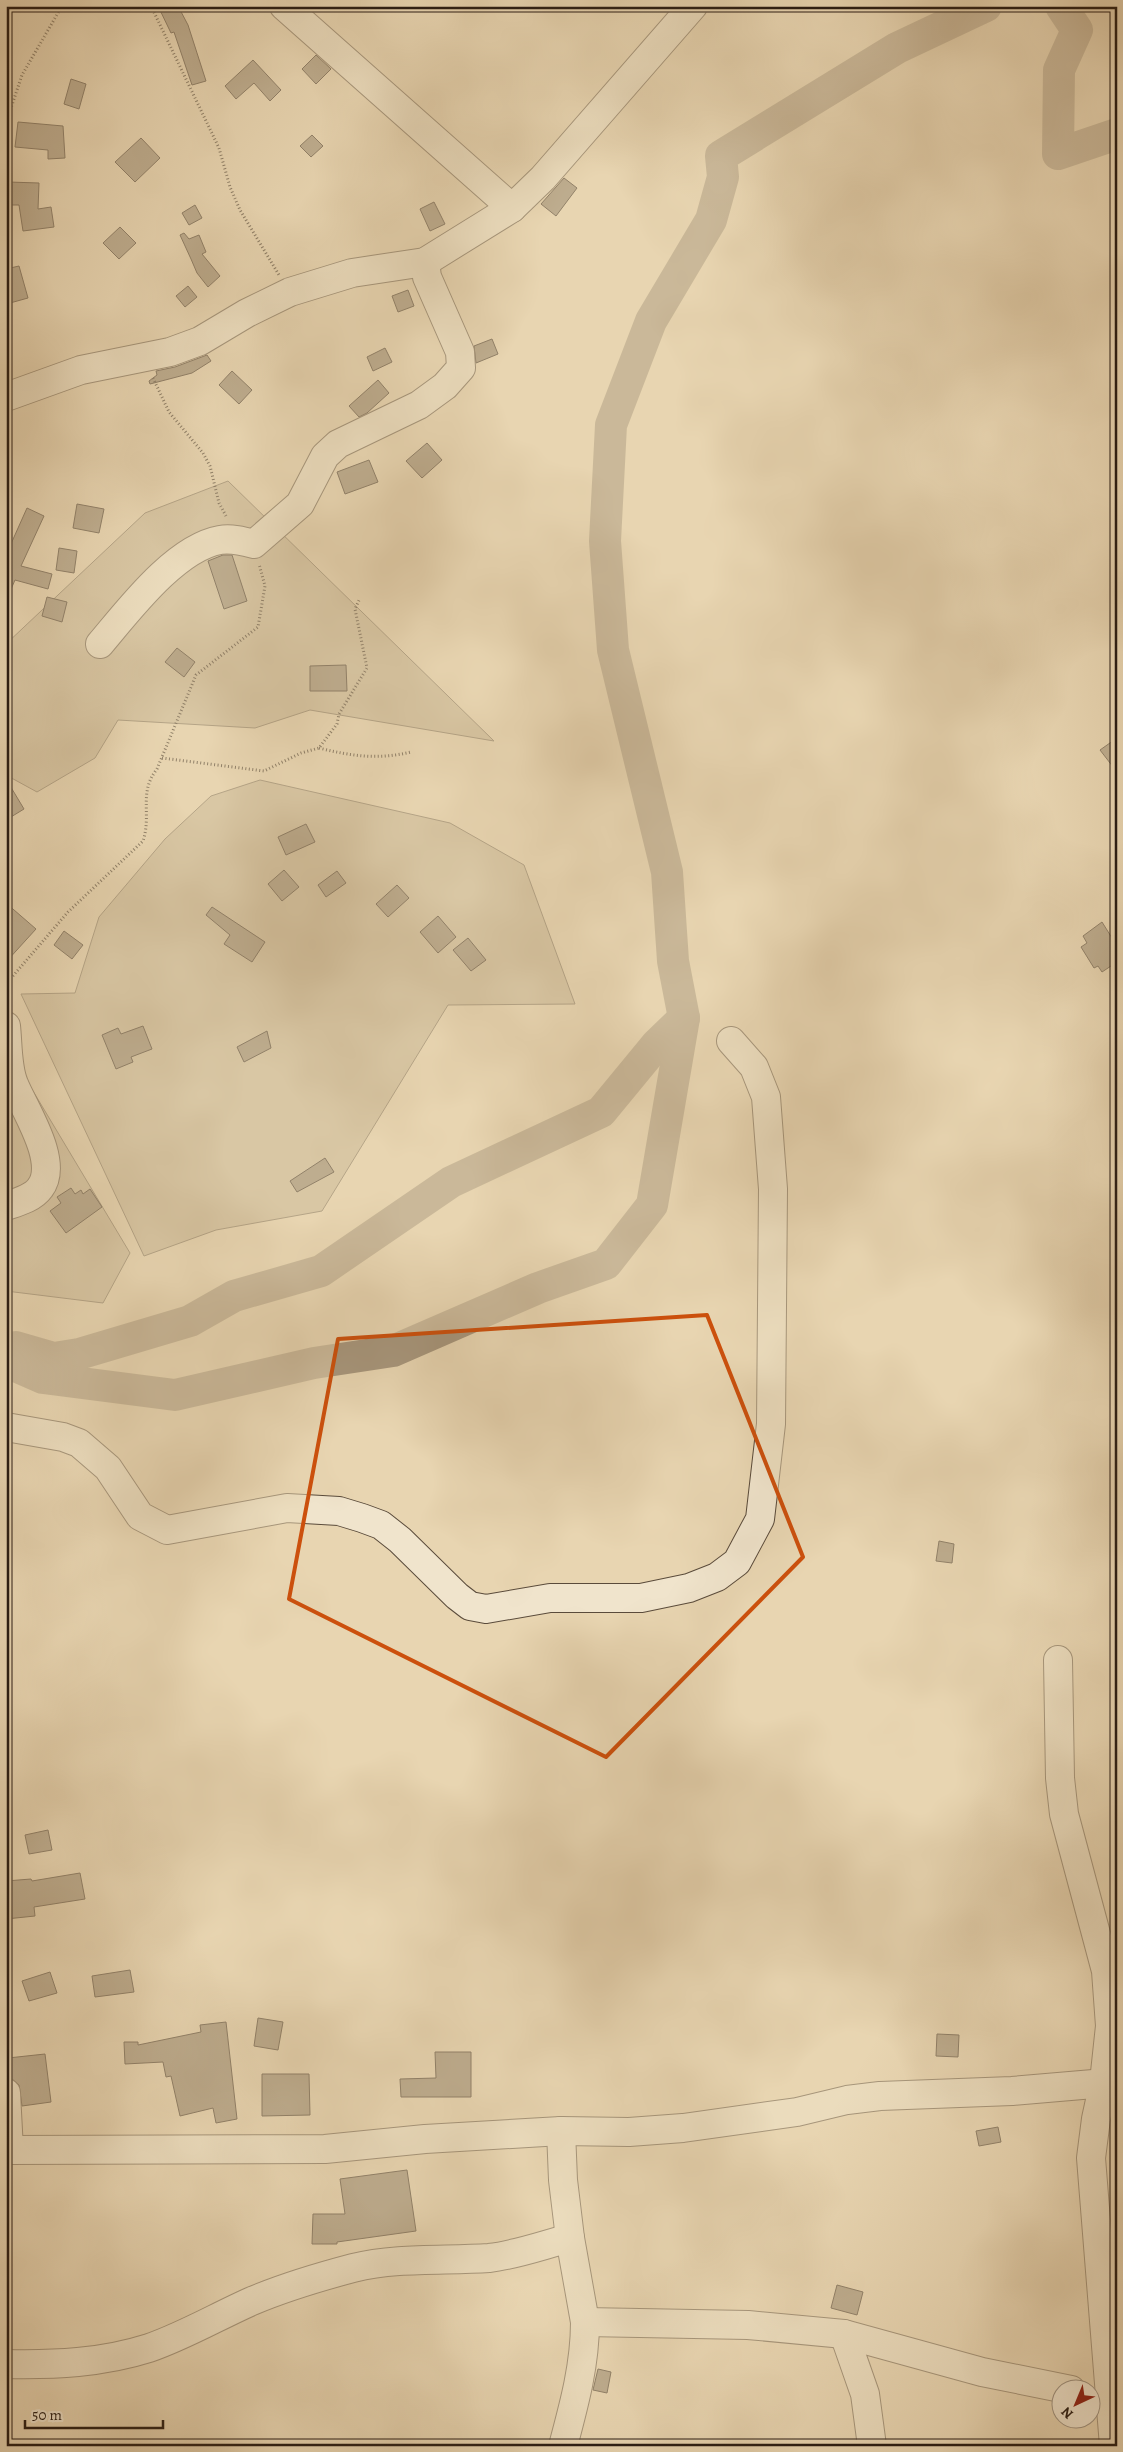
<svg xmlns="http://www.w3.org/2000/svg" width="1123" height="2452" font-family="Alegreya,serif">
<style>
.green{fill:#c8b696;stroke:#796a55}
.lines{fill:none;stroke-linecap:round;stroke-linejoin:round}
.river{stroke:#a7967c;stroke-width:32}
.building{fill:#8d7d66;stroke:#2a1d14}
.minor-casing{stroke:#5a4b3b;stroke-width:30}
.path{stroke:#2a1d14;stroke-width:3;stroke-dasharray:1 2.5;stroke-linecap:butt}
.minor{stroke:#f0e4cc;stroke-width:28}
.marked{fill:none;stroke:#cc500d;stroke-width:4;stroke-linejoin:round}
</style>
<rect width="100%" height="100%" fill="#e8d5b1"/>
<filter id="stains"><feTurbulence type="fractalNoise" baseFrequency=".004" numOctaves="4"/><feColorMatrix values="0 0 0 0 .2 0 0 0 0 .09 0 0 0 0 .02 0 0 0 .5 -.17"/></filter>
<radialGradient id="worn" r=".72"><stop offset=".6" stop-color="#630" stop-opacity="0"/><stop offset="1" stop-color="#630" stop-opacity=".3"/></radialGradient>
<g class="green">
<path d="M228 481 494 741 310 710 255 728 118 720 95 758 37 792 6 775V644L145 513Z"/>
<path d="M260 780 450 823 524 865 575 1004 448 1005 322 1211 216 1230 144 1256 21 994 75 993 99 917 165 839 211 796Z"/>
<path d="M6 1046 130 1253 103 1303 6 1291Z"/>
</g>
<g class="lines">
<g class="river">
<path d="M1061 6 1077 30 1059 70 1058 154 1117 134"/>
<path d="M16 1347 54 1358 79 1354 190 1321 234 1296 321 1271 451 1182 601 1112 657 1044 684 1018"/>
<path d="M6 1362 43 1378 175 1395 314 1363 393 1351 538 1288 606 1264 652 1205 684 1018 673 961 667 872 613 650 605 541 611 425 651 321 711 220 723 177 721 156 897 48 986 6"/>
</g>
</g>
<g class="building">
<path d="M158 6H178L188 25 206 81 192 85 174 32 171 33Z"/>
<path d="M316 55 331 69 316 84 302 69Z"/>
<path d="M253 60 281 90 270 101 254 83 236 99 225 86Z"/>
<path d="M71 79 86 84 79 109 64 104Z"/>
<path d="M18 122 63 126 65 158 48 159V150L15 147Z"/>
<path d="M312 135 323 146 311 157 300 146Z"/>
<path d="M141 138 160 158 135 182 115 162Z"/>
<path d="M564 178 577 188 556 216 541 204Z"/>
<path d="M8 182 39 183 38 209 51 207 54 227 23 231 19 205H7Z"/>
<path d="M434 202 445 224 430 231 420 209Z"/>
<path d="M195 205 202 218 189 225 182 213Z"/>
<path d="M120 227 136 243 119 259 103 243Z"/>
<path d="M184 233 189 239 199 235 206 252 202 254 220 276 208 287 197 273 191 259 180 235Z"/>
<path d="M19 266 28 298 10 303 6 291V269Z"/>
<path d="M188 286 197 297 185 307 176 296Z"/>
<path d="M408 290 414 306 398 312 392 296Z"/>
<path d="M492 339 498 354 476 363 474 346Z"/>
<path d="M385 348 392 362 373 371 367 357Z"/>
<path d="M207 355 211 361 192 373 150 384 149 381 157 375 156 371 175 367Z"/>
<path d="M232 371 252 390 239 404 219 385Z"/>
<path d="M378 380 389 393 367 413 359 417 349 406Z"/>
<path d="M427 443 442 460 422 478 406 461Z"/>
<path d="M369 460 378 482 345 494 337 472Z"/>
<path d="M77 504 104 509 99 533 73 528Z"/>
<path d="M27 508 44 516 21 566 52 574 48 589 15 580 8 596 6 571 10 557 6 555Z"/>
<path d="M59 548 77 551 74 573 56 570Z"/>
<path d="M223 555H232L247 601 224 609 208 561Z"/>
<path d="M47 597 67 602 62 622 42 616Z"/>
<path d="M177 648 195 662 184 677 165 662Z"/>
<path d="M346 665 347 691H310V666Z"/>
<path d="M1117 738V772L1100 750Z"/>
<path d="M6 779 24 809 6 820Z"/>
<path d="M306 824 315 842 286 855 278 837Z"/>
<path d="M284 870 299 887 282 901 268 884Z"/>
<path d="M337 871 346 883 326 897 318 885Z"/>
<path d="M397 885 409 898 388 917 376 904Z"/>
<path d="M6 903 36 929 6 962Z"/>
<path d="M212 907 265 942 252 962 224 944 230 935 206 915Z"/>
<path d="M438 916 456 937 438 953 420 932Z"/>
<path d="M1102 922 1117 946V962L1102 972 1098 966 1094 968 1081 947 1087 943 1083 936Z"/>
<path d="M64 931 83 945 72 959 54 945Z"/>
<path d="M468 938 486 960 471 971 453 950Z"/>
<path d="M143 1026 152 1049 131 1057 133 1062 116 1069 102 1035 118 1028 121 1034Z"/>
<path d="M267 1031 271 1048 244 1062 237 1047Z"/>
<path d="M325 1158 334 1172 297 1192 290 1181Z"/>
<path d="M71 1188 75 1194 81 1190 83 1194 90 1189 102 1207 66 1233 50 1211 61 1203 57 1197Z"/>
<path d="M939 1541 954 1544 952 1563 936 1561Z"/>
<path d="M48 1830 52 1850 29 1854 25 1835Z"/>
<path d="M80 1873 85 1899 34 1907 35 1916 6 1919V1881L31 1879 32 1881Z"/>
<path d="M130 1970 134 1992 95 1997 92 1976Z"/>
<path d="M50 1972 57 1993 29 2001 22 1981Z"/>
<path d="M258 2018 283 2022 278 2050 254 2046Z"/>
<path d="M226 2022 237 2119 216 2123 213 2108 180 2116 171 2076 166 2077 163 2062 125 2064 124 2042H138V2045L201 2032 200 2025Z"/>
<path d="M937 2034 959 2035 958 2057 936 2056Z"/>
<path d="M435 2052H471V2097H401L400 2079 436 2078Z"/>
<path d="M45 2054 51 2102 22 2106 19 2085 11 2078 8 2058Z"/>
<path d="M262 2074H309L310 2115 262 2116Z"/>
<path d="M998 2127 1001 2142 979 2146 976 2131Z"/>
<path d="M407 2170 416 2231 337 2242V2244H312L313 2214H345L340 2179Z"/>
<path d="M837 2285 863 2292 857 2315 831 2308Z"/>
<path d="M598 2369 611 2372 607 2393 593 2390Z"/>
</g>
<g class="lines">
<g class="minor-casing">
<g id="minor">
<path d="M284 6 512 208"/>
<path d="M6 397 81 370 170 352 200 341 247 313 290 292 352 273 425 262 512 208 543 178 693 6"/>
<path d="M100 644C128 611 175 548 220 540 231 538 243 541 254 544L300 504 325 456 338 444 419 405 445 386 461 368 460 352 427 277 425 262"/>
<path d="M6 1026C8 1044 7 1068 14 1084 24 1109 60 1162 40 1188 33 1198 18 1202 6 1206"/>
<path d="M6 1427 63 1437 79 1443 108 1468 140 1516 167 1530 287 1508 339 1511 362 1518 381 1525 400 1540 457 1596 470 1606 486 1609 550 1598H641L689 1588 717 1577 737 1562 760 1519 771 1424 773 1189 766 1097 754 1067 731 1041"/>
<path d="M1058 1660 1060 1778 1064 1814 1106 1971 1110 2026 1104 2082 1096 2119 1091 2158 1114 2446"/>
<path d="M6 2093 9 2150"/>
<path d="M561 2131 563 2180 570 2238 585 2322C585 2365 574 2405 563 2446"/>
<path d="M6 2150 325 2149 425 2139 561 2131 629 2132 683 2128 797 2112 847 2100 880 2096 1012 2091 1117 2082"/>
<path d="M585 2322 748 2325 844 2334 982 2372 1071 2390"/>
<path d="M844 2334 865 2394 872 2446"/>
<path d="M6 2364C54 2365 102 2363 149 2348 184 2336 218 2316 252 2301 285 2287 319 2277 353 2268 397 2257 444 2261 489 2258 516 2255 543 2245 570 2238"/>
</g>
</g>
<g class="path">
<path d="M151 6 219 148 230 187 240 210 279 275"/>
<path d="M6 123 22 75 62 6"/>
<path d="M153 378 169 412 203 453 210 466 219 503 226 516"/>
<path d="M319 748C351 756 378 760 411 752"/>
<path d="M162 758 264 771 301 753 319 748 337 724 339 714 367 668 355 609 360 598"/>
<path d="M6 984 68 912 143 841C152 814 138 793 157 769L196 675 258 627 265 586 259 564"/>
</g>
<use href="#minor" class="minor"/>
</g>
<path d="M0 0H1123V2452H0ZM707 1315 803 1557 606 1757 289 1599 338 1339Z" fill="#e8d5b1" fill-opacity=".55" fill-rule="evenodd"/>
<path class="marked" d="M707 1315 803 1557 606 1757 289 1599 338 1339Z"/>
<rect width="1123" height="2452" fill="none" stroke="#e8d5b1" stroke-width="25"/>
<rect x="8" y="8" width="1108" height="2437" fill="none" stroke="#2a1d14" stroke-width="2.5"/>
<rect x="12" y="12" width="1098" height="2427" fill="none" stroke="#2a1d14"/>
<g transform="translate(1076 2404) rotate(224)"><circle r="24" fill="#f0e4cc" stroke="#a19482"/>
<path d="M0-4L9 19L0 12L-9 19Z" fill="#8f2418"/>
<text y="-8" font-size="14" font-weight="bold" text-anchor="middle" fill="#2a1d14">N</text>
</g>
<path d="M25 2420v8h138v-8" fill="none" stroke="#2a1d14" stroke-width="2.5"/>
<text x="32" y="2420" font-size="15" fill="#2a1d14" stroke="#f0e4cc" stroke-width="4" paint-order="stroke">50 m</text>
<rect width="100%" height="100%" filter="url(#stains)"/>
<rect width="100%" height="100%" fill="url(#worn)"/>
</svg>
